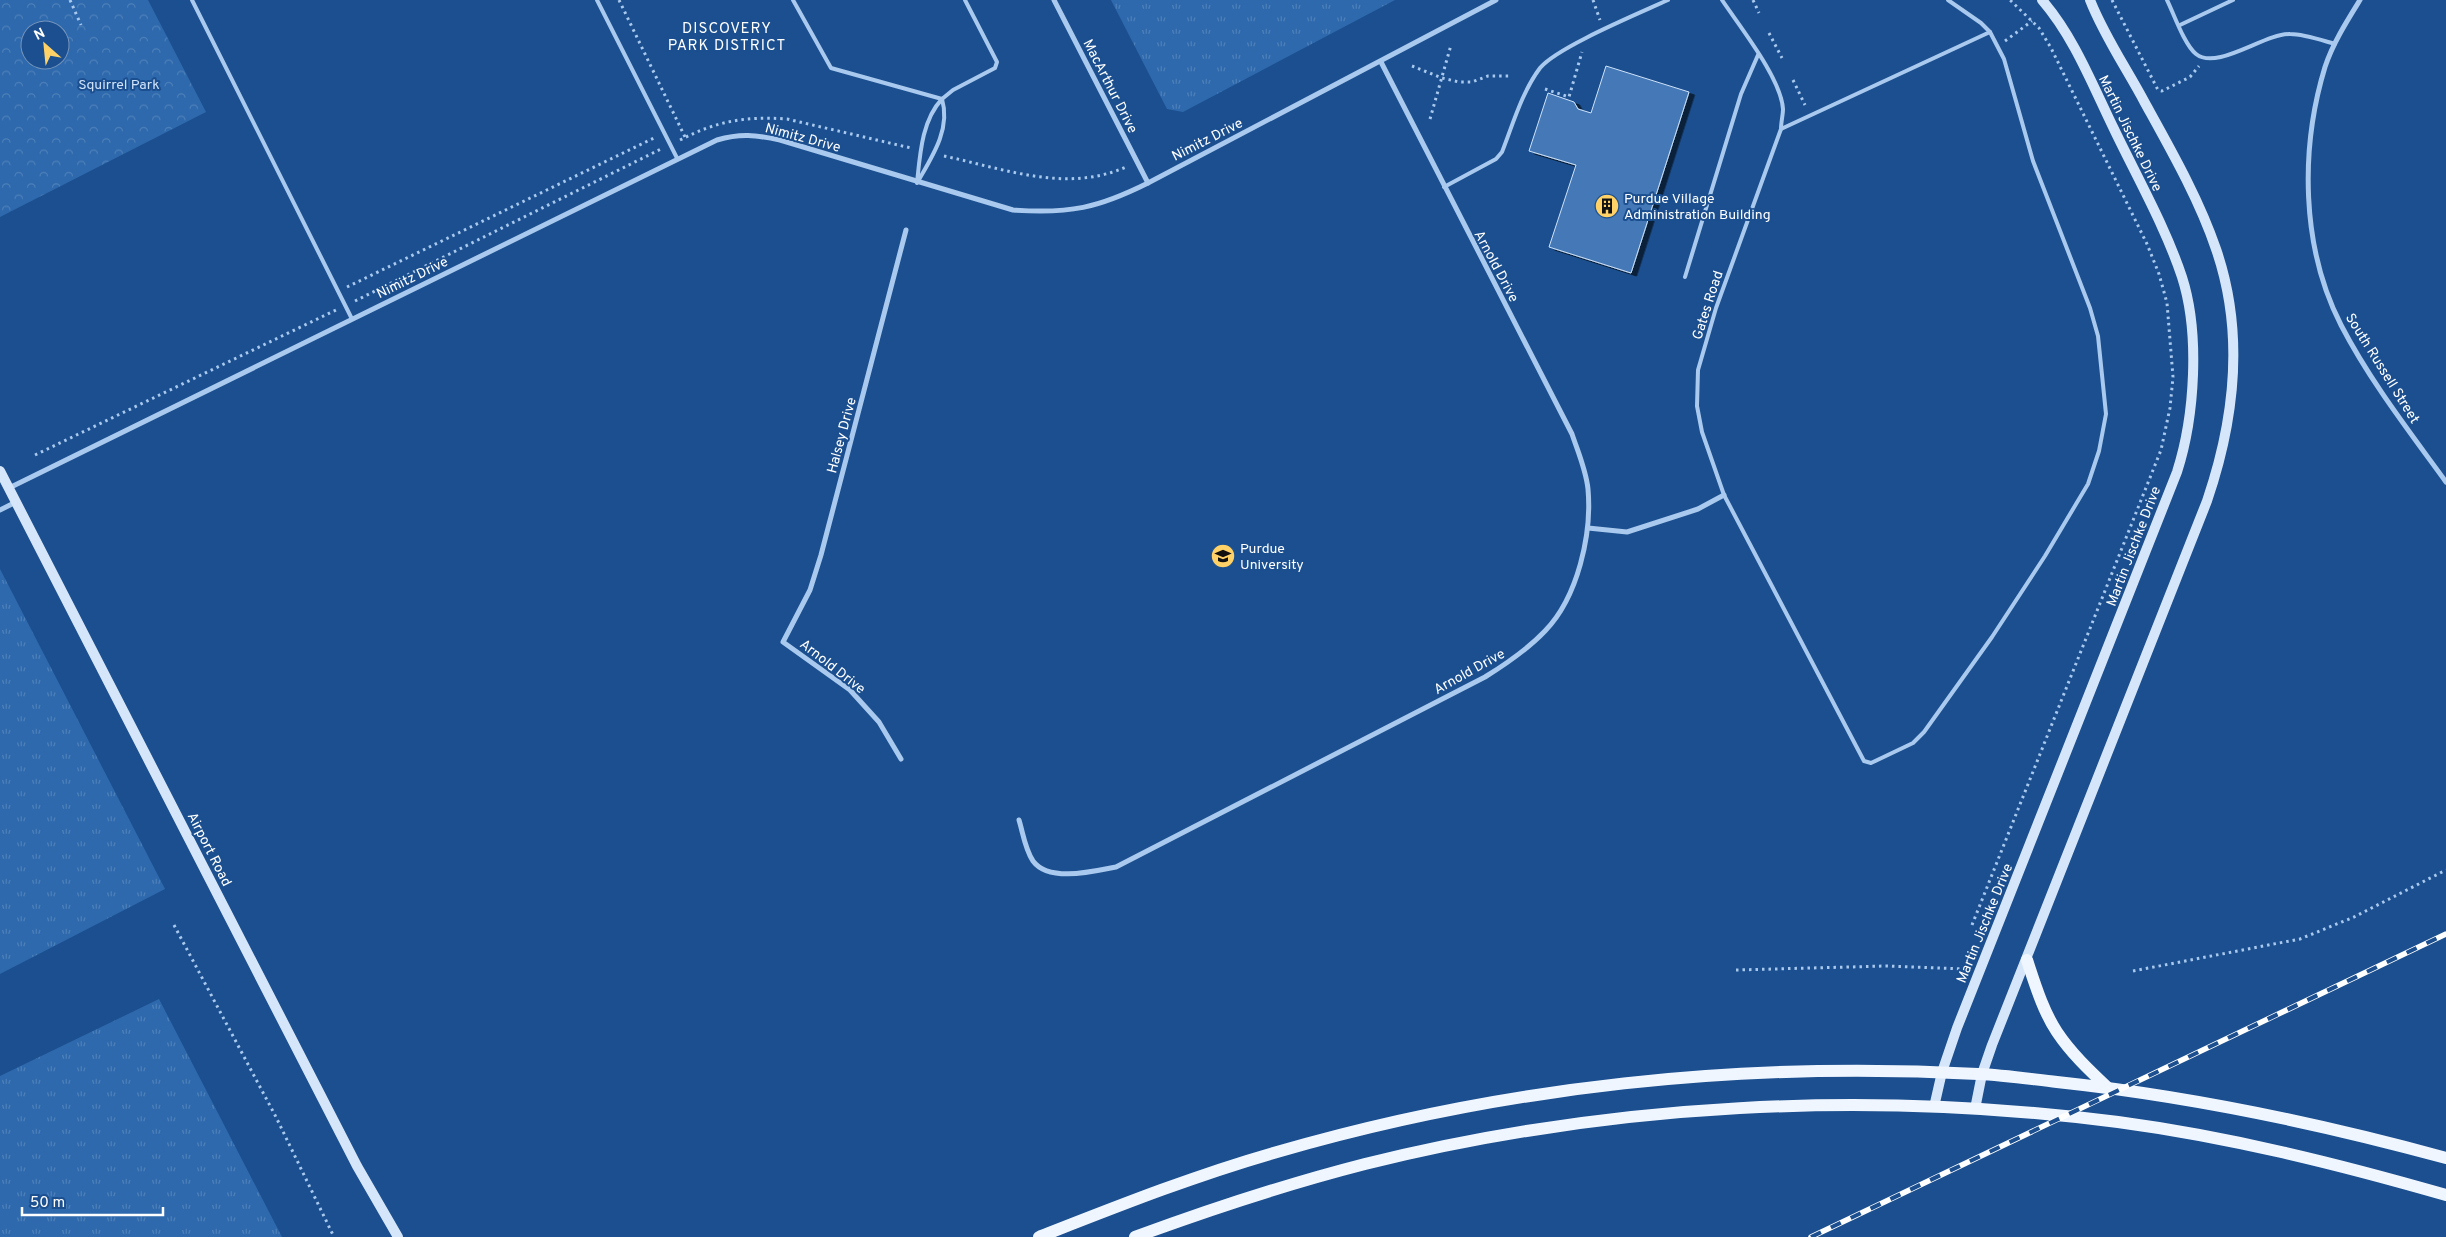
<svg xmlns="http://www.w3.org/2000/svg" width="2446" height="1237" font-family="Overpass,sans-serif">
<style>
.grass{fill:url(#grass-tufts)}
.park{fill:url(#park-crowns);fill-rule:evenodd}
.building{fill:#4478b7;stroke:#cfe3fa;filter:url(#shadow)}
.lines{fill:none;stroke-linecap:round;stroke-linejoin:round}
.path{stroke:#a9c9ee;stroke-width:3;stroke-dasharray:2.5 4;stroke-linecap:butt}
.lane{stroke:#a9c9ee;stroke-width:4}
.street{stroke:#a9c9ee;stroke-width:5}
.secondary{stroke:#d6e6fa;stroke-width:10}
.primary{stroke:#f0f6ff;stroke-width:12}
.rail-casing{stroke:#fff;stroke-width:5.5}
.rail{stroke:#1b4f8f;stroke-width:4;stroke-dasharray:11;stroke-linecap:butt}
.labels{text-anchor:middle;stroke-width:4;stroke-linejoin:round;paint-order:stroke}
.park-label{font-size:14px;fill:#cfe3fa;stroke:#1b4f8f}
.street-label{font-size:14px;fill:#fff;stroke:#1b4f8f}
.poi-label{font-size:14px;fill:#fff;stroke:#1b4f8f;text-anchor:start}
.neighbourhood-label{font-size:15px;letter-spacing:1px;fill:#fff;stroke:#1b4f8f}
</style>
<defs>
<pattern id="grass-tufts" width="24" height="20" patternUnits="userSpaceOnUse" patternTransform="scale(1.25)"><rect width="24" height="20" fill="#2e69ad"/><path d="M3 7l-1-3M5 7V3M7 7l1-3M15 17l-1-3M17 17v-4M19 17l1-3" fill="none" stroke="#4d80b9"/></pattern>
<pattern id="park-crowns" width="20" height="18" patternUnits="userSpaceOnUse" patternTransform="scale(1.25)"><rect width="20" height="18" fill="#2e69ad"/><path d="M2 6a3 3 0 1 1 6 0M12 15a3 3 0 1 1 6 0" fill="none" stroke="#4d80b9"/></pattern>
<filter id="shadow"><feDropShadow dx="5.5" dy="3" stdDeviation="0" flood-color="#0009"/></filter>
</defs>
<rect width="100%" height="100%" fill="#1b4f8f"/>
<g class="grass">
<path d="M1111 0H1395L1183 112 1167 109Z"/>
<path d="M0 569 165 889 0 974Z"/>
<path d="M159 999 282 1237H0V1076Z"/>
</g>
<path class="park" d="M0 0H148L206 112 0 217ZM30 30H60V60H30Z"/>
<path class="building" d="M1606 66 1689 92 1631 273 1549 247 1576 165 1529 151 1548 93 1574 102 1578 109 1591 113Z"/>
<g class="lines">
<g class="path">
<path d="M70 0 81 25"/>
<path d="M619 0 685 137"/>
<path d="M1593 0 1600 20"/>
<path d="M1753 0 1759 13"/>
<path d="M2112 0 2158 90 2162 91 2190 77 2199 66"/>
<path d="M1769 33 1782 58"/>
<path d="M2005 41 2032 21"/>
<path d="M1412 66 1442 78 1459 82H1472L1488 76H1511"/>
<path d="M1793 80 1805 105"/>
<path d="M1545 89 1569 97 1582 52"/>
<path d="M1430 119 1451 45"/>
<path d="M680 140C717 121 745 116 787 119L911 148"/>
<path d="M944 156C1005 169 1068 194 1128 166"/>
<path d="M347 287 656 137"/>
<path d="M355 301 661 149"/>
<path d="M35 455 336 310"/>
<path d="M174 925 276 1117 334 1237"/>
<path d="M1972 925 2161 450 2170 408 2173 377 2167 303 2159 274 2147 244 2051 48 2039 28 2010 0"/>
<path d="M1736 970 1886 966 1965 969"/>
<path d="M2133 971 2300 939 2354 917 2446 870"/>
</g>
<g class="lane">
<path d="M192 0 352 319"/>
<path d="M597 0 677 158"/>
<path d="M793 0 831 68 942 99 953 90 995 68 997 62 965 0"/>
<path d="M1722 0C1740 27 1781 78 1783 109 1783 115 1781 122 1781 129L1716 308 1698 370 1697 406 1702 432 1724 495 1864 761 1871 763 1913 743 1924 732 1992 637 2045 556 2088 484 2099 451 2106 414 2098 336 2090 308 2033 161 2004 59 1990 32 1981 23 1948 0"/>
<path d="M2167 0C2174 14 2184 44 2196 54 2217 71 2265 33 2290 34 2304 34 2321 40 2335 44"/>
<path d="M2180 25 2233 0"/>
<path d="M942 99C951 129 932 157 917 183 920 154 922 120 942 99Z"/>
<path d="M1781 129 1990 32"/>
<path d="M1444 187 1496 159 1502 152C1513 124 1522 92 1540 68 1557 47 1640 13 1668 0"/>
<path d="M1685 277 1741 94 1758 55"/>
</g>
<g class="street">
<path d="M1054 0 1148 183"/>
<path d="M2360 0C2347 21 2333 43 2325 67 2300 149 2301 247 2341 325 2370 381 2409 431 2446 482"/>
<path d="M9 488 717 140C741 133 755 135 780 140L1013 210C1070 214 1098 208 1148 183L1496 0"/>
<path d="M0 510 16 502"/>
<path d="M1588 528 1627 532 1698 509 1724 495"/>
<path d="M901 759 879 722 850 690 783 642 810 590 821 555 906 230"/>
<path d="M1019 820C1023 833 1025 849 1033 861 1049 883 1095 871 1116 867L1485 677C1506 664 1527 650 1545 631 1578 597 1592 534 1588 489 1586 470 1578 452 1572 434L1381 62"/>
</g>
<g class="secondary">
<path d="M0 471 357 1166 398 1237"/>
<path d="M1934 1107 1942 1072 1957 1028 2177 472C2195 416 2200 333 2182 277 2165 226 2137 177 2114 129 2092 84 2074 37 2042 0"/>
<path d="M1975 1109 1982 1074 1992 1045 2207 501C2235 419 2245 333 2216 249 2199 199 2171 150 2145 103 2127 69 2104 36 2090 0"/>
</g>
<g class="primary">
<path d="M2027 960C2035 984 2043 1011 2057 1032 2071 1053 2089 1070 2107 1087"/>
<path d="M1039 1237C1118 1206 1196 1175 1277 1152 1504 1086 1742 1061 1978 1074 2004 1075 2030 1079 2057 1082 2189 1096 2318 1123 2446 1158"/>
<path d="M1135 1237C1211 1209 1287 1184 1365 1164 1610 1103 1868 1090 2118 1122 2230 1137 2338 1164 2446 1195"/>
</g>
<g class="rail-casing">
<path id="rail" d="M1811 1237 2446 934"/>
</g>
<use href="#rail" class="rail"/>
</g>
<defs>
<g id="building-disc" transform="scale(1.25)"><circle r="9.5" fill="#ffd166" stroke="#1b4f8f"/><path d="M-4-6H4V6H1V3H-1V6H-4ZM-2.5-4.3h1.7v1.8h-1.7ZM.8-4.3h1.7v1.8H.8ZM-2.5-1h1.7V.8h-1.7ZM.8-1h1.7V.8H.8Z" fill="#111"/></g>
<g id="university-disc" transform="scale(1.25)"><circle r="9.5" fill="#ffd166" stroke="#1b4f8f"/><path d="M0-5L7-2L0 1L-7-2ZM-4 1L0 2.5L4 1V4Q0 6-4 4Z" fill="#111"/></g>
</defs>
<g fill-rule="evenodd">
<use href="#building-disc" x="1607" y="206"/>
<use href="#university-disc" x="1223" y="556"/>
</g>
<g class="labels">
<g class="park-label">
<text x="119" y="89">Squirrel Park</text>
</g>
<g class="street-label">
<text transform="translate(1111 86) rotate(63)" y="5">MacArthur Drive</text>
<text transform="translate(2131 133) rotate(64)" y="5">Martin Jischke Drive</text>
<text transform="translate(803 137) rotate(15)" y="5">Nimitz Drive</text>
<text transform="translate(1207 139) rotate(-27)" y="5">Nimitz Drive</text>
<text transform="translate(1497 266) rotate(62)" y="5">Arnold Drive</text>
<text transform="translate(412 277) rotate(-26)" y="5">Nimitz Drive</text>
<text transform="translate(1707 305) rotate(-72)" y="5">Gates Road</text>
<text transform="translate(2383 368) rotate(58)" y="5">South Russell Street</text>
<text transform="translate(841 435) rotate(-75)" y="5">Halsey Drive</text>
<text transform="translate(2133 546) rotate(-69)" y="5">Martin Jischke Drive</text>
<text transform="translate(833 666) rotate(38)" y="5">Arnold Drive</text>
<text transform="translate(1469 671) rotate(-29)" y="5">Arnold Drive</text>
<text transform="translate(210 849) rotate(63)" y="5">Airport Road</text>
<text transform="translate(1984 923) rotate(-68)" y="5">Martin Jischke Drive</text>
</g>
<g class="poi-label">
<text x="1624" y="203">Purdue Village<tspan x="1624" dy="16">Administration Building</tspan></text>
<text x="1240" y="553">Purdue<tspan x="1240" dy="16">University</tspan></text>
</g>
<g class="neighbourhood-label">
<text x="727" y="33">DISCOVERY<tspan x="727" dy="17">PARK DISTRICT</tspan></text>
</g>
</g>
<g transform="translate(45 45) rotate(333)"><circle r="24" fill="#1b4f8f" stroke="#7695bc"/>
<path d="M0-4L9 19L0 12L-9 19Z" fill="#ffd166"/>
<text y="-8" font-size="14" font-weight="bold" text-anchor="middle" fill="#ffffff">N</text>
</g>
<path d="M22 1207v8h141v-8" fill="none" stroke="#ffffff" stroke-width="2.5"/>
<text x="30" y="1207" font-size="15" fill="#ffffff" stroke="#1b4f8f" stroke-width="4" paint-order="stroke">50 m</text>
</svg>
